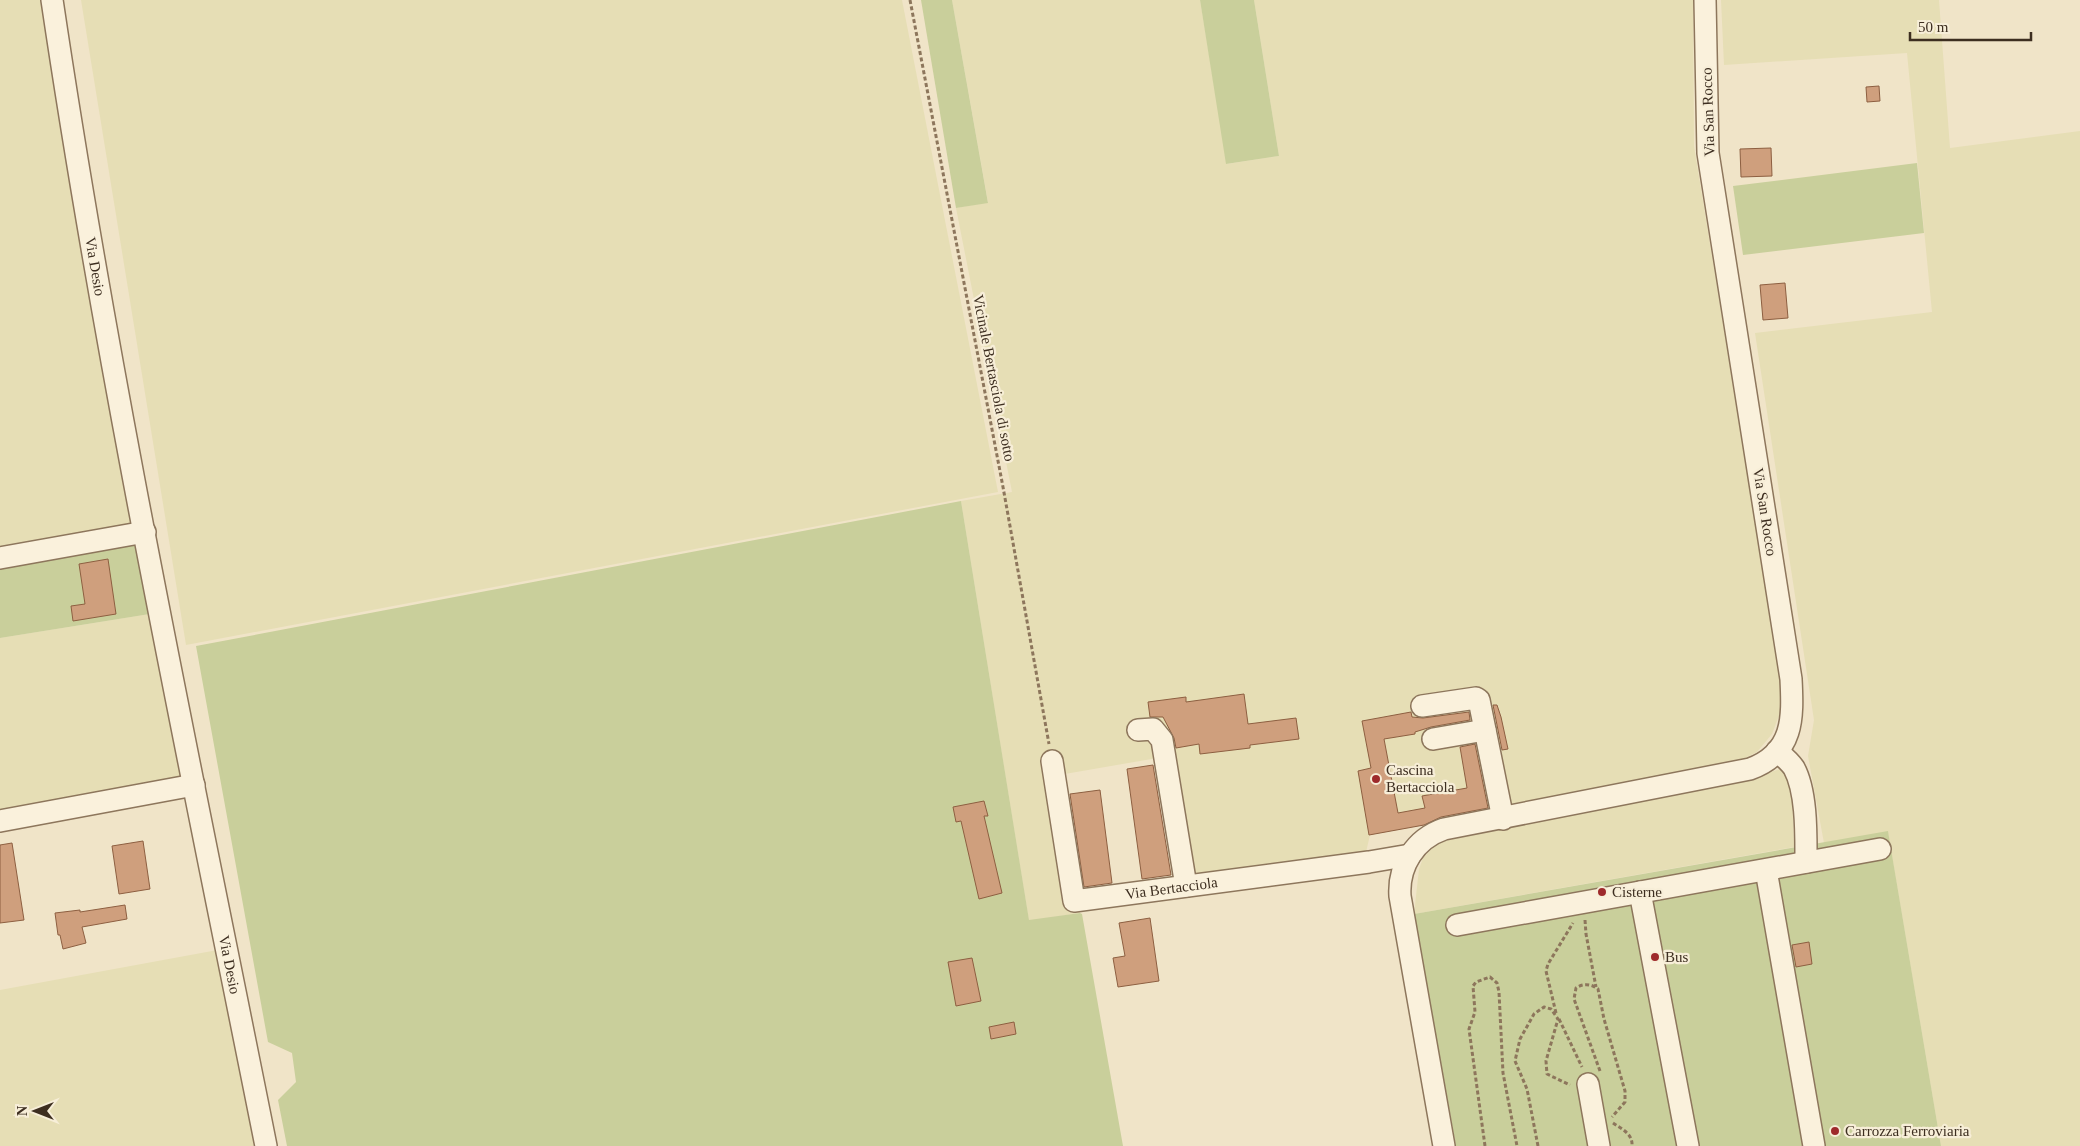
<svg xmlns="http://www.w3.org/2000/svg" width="2080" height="1146" font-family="'Times New Roman',serif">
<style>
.farmland{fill:#e6deb5}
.green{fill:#c9cf9b}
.building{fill:#cf9f7d;stroke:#8d5f41}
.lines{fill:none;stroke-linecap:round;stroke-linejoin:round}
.minor-casing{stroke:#8d765c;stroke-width:24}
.path{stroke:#8d765c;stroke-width:3;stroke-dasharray:4 2.5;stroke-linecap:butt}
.minor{stroke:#faf1dc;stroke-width:21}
.poi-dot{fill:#9e2a2b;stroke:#f7eed8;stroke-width:2}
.labels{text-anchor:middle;stroke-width:4.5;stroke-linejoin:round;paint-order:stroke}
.street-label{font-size:15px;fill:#3d2e20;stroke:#f7eed8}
.poi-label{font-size:15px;fill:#3d2e20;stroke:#f7eed8;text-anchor:start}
</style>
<rect width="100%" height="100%" fill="#f0e4c8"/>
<g class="farmland">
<path d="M0 0H44L139 524 0 547Z"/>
<path d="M81 0H902L998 492 186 645Z"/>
<path d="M952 0H1200L1227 164 1279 156 1254 0H1693L1694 146 1784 697 1780 713 1772 734 1757 752 1743 759 1567 797 1370 835 1366 852 1181 879 1163 757 1059 775 1080 913 1029 921 961 501 1012 492 956 208 988 202Z"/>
<path d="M1721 0H1939L1950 148 2080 131V1146H1941L1888 832 1824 843 1808 756 1814 720 1755 333 1932 312 1907 53 1724 65Z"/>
<path d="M156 613 186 781 0 815V638Z"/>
<path d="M1780 769 1787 776 1792 791 1794 847 1414 914 1419 869 1423 858 1438 842 1733 784Z"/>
<path d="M223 949 260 1146H0V990Z"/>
</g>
<g class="green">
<path d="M921 0H952L988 203 956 208Z"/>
<path d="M1200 0H1254L1279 156 1226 164Z"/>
<path d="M1917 163 1924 233 1743 255 1733 186Z"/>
<path d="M961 501 1029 920 1080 913 1082 914 1123 1146H287L278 1100 296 1082 292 1053 268 1042 196 646Z"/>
<path d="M139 524 156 613 0 638V547Z"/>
<path d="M1888 831 1941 1146H1456L1414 914Z"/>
</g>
<g class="building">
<path d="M1879 86 1880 101 1867 102 1866 87Z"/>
<path d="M1771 148 1772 176 1741 177 1740 149Z"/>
<path d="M1785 283 1788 318 1763 320 1760 285Z"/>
<path d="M108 559 116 614 73 621 71 606 85 604 79 564Z"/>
<path d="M1244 694 1248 724 1296 718 1299 739 1250 745V748L1200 754 1199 744 1176 748 1174 738 1163 717H1150L1148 702 1186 697V702Z"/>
<path d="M1493 705H1497L1501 717 1508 749 1502 750Z"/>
<path d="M1411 712 1412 717 1423 718 1469 712 1470 720 1431 727 1415 732V734L1384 739 1398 813 1425 808 1422 796 1467 788 1460 747 1475 744 1488 808 1441 817 1424 825 1369 835 1358 771 1371 768 1362 721Z"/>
<path d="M1153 765 1171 875 1142 879 1127 769Z"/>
<path d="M1100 790 1112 883 1084 887 1070 794Z"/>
<path d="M984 801 988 816H984L1002 893 979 899 961 821 956 822 953 807Z"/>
<path d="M143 841 150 889 119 894 112 846Z"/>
<path d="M12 843 24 920 0 923V845Z"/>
<path d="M125 905 127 919 82 927 86 943 63 949 60 935H58L55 913 80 910V912Z"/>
<path d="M1150 918 1159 981 1118 987 1113 958 1125 956 1119 923Z"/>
<path d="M1809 942 1812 964 1796 967 1792 945Z"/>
<path d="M972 958 981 1001 956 1006 948 962Z"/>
<path d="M1014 1022 1016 1034 991 1039 989 1027Z"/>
</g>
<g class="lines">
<g class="minor-casing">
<g id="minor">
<path id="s1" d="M52 0C109 384 190 765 266 1146"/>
<path d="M0 558 145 532"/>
<path d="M1422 706 1476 698 1479 700 1503 819"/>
<path d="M1138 730 1153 729 1162 740 1186 886"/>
<path d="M1433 739 1485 730"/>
<path d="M1777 751C1783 756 1790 762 1794 768 1807 792 1806 835 1806 862"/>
<path id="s2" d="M1052 761 1074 901 1369 862 1410 855"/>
<path d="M0 821 194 785"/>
<path d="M1766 870 1814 1146"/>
<path d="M1640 892 1688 1146"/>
<path d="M1457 925 1880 849"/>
<path d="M1588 1084 1599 1146"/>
<path d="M1444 1146 1400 896C1398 866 1415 839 1444 829L1750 769C1794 753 1793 718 1791 679L1708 153 1705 0"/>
</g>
</g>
<g class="path">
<path d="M910 0 1003 487 1049 744"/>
<path d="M1585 920 1586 934 1596 987"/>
<path d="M1556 1013 1546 971 1548 964 1573 923"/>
<path d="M1559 1019 1582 1067"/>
<path d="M1600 1071 1574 999 1576 988C1583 983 1592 984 1598 989L1604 1019 1625 1091V1102L1612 1117"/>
<path d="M1613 1123C1622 1129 1633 1134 1632 1146"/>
<path d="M1485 1146 1469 1029 1475 1012 1473 986 1476 982 1490 977 1497 983 1499 992 1503 1073 1517 1146"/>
<path d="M1538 1146 1527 1089 1515 1061 1520 1039 1534 1014 1544 1007 1551 1009 1558 1019 1546 1061 1547 1074 1570 1085"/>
</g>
<use href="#minor" class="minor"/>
</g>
<g class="poi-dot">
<circle cx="1376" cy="779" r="5"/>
<circle cx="1602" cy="892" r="5"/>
<circle cx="1655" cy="957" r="5"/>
<circle cx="1835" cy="1131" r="5"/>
</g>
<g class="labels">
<g class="street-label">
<text transform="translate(1708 112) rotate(-92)" y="5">Via San Rocco</text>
<text dy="5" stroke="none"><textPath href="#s1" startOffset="270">Via Desio</textPath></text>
<text transform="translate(994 378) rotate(79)" y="5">Vicinale Bertasciola di sotto</text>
<text transform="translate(1765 512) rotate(81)" y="5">Via San Rocco</text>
<text dy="5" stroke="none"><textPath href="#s2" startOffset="240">Via Bertacciola</textPath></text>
<text dy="5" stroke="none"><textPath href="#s1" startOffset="981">Via Desio</textPath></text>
</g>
<g class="poi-label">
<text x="1386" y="775">Cascina<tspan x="1386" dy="17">Bertacciola</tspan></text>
<text x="1612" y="897">Cisterne</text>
<text x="1665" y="962">Bus</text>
<text x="1845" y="1136">Carrozza Ferroviaria</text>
</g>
</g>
<g transform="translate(35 1111) rotate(270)" stroke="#f7eed8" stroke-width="4" paint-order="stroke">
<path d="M0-4L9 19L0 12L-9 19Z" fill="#3d2e20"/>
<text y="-8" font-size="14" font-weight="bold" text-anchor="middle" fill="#3d2e20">N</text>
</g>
<path d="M1910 32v8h121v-8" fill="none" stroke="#3d2e20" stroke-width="2.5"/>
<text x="1918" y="32" font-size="15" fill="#3d2e20" stroke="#f7eed8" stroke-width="4" paint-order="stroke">50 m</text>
</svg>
